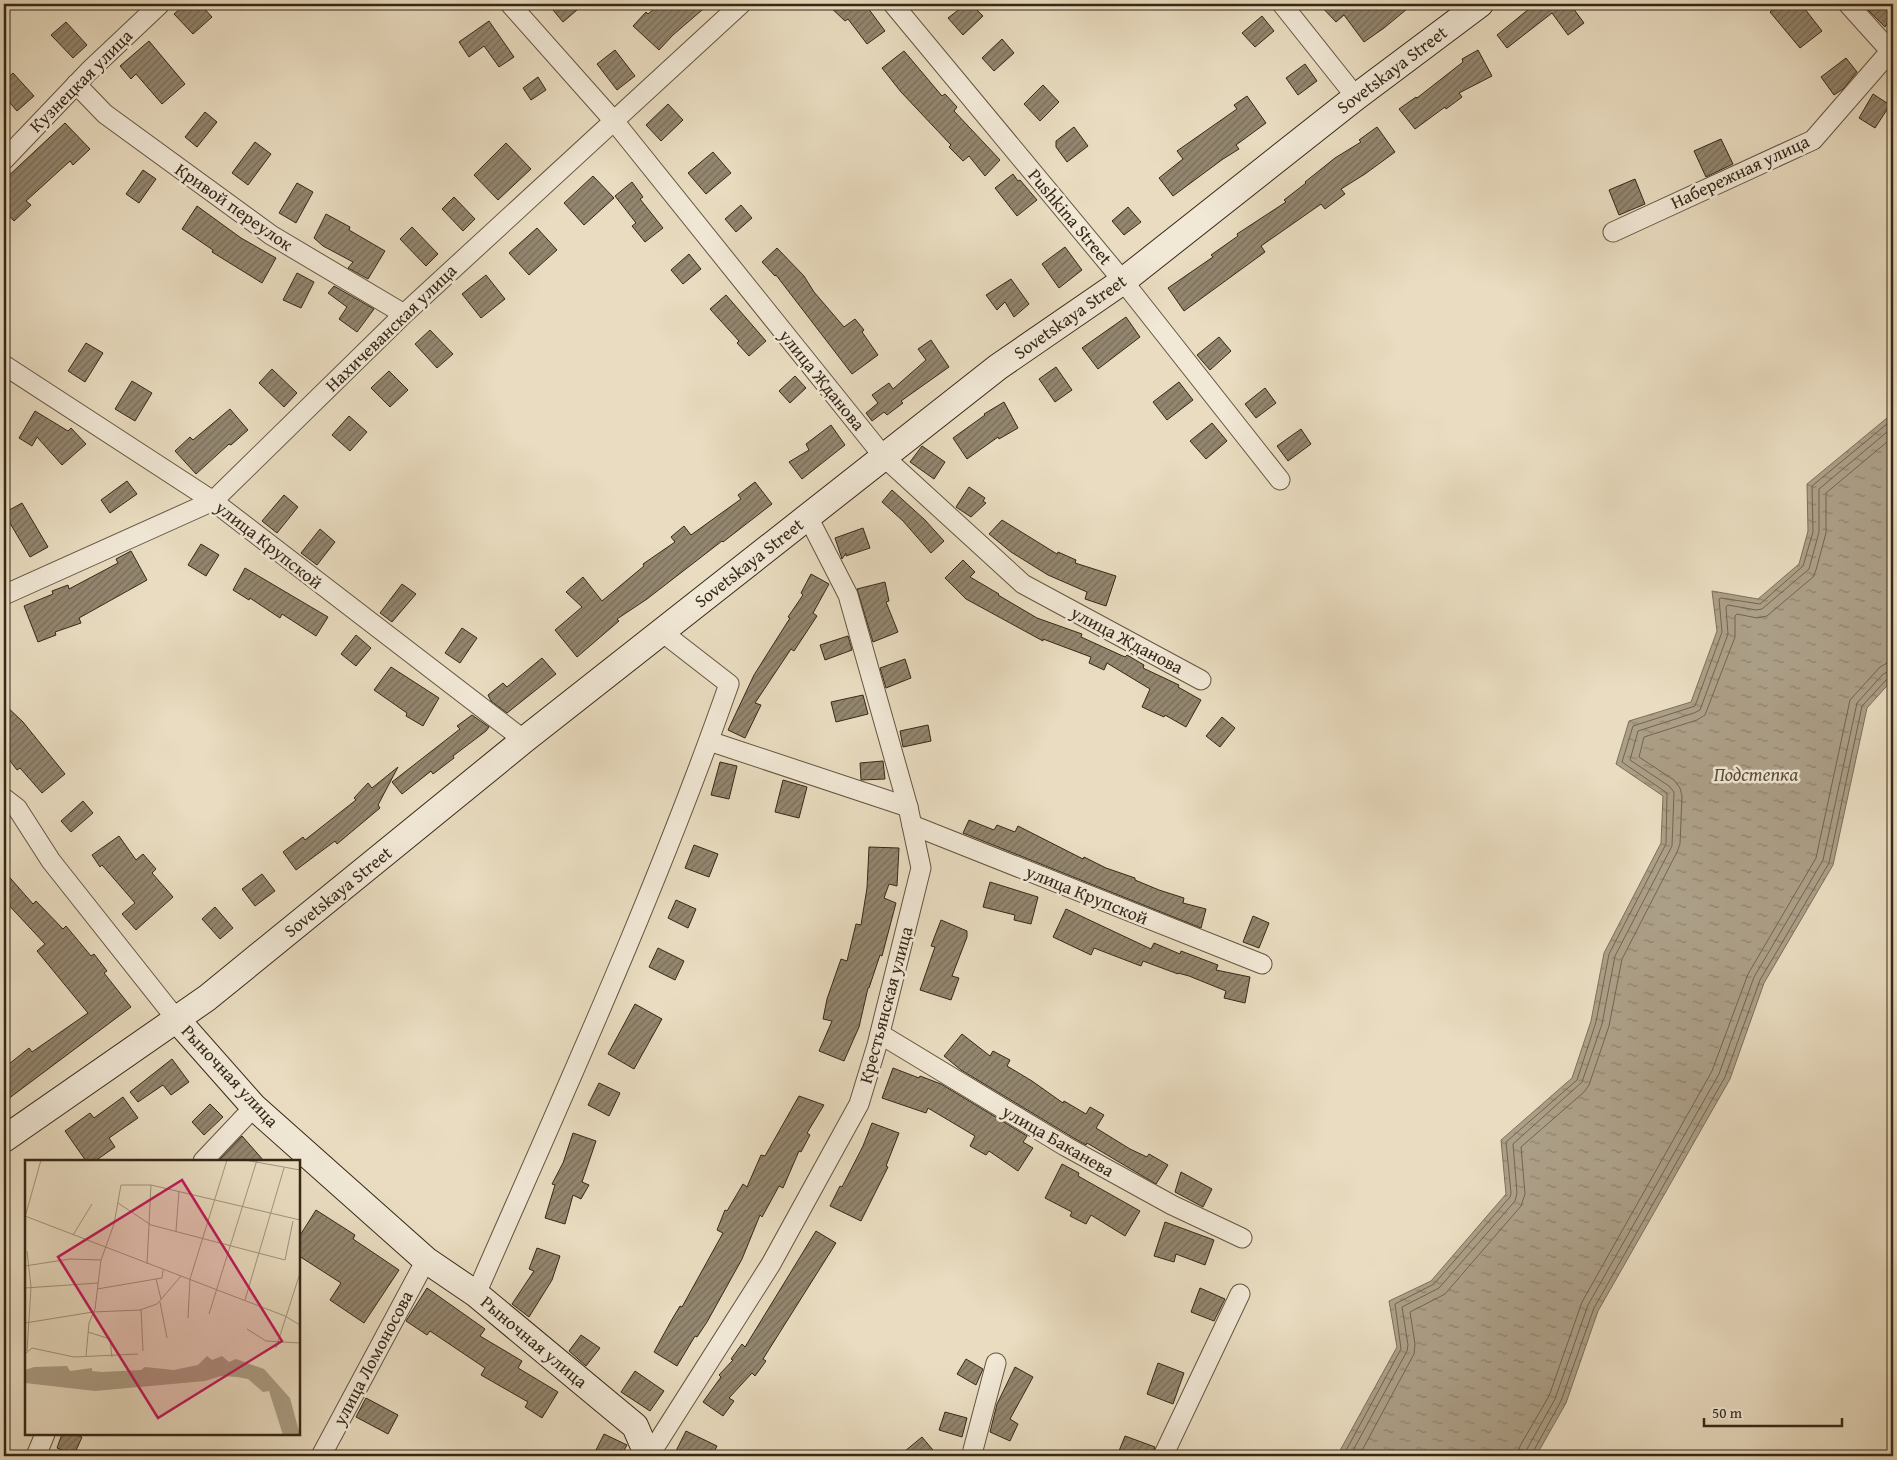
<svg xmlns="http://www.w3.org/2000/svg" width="1897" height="1460" font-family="'Gentium Book Plus',serif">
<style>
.water{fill:url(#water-ripples);stroke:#7d6f5a}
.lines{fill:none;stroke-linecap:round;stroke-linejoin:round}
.shore{stroke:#71644f;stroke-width:1}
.building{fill:url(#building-hatch);stroke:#362817}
.street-casing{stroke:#635541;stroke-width:21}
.secondary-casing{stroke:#362817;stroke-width:28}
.street{stroke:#f1e8d6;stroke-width:19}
.secondary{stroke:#f1e8d6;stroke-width:26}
.labels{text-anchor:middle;stroke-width:5;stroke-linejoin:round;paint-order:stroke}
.street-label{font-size:18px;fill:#362817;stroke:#f1e8d6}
.water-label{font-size:19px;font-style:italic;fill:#594c39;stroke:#f1e8d6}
.inset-road{fill:none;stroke:#a1947c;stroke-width:1}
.view{fill:#c2185b;fill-opacity:0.15;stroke:#c2185b;stroke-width:2.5}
.inset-edge{fill:none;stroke:#362817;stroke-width:2.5}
</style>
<defs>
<pattern id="water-ripples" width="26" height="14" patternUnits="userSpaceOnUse" patternTransform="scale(1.25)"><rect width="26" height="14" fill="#ac9f87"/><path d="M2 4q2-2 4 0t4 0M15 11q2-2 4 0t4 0" fill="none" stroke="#8d826d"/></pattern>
<pattern id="building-hatch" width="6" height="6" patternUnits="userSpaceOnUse" patternTransform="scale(1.25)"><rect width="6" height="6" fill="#93866f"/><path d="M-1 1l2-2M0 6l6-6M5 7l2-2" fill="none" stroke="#796e5a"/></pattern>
</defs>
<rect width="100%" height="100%" fill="#e9dcc0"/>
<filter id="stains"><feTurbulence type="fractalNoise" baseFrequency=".004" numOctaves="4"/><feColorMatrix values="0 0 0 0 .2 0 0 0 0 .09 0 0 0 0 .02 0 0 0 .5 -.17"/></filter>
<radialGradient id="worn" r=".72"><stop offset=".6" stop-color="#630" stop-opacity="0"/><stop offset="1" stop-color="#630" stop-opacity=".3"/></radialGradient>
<path class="water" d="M1893 413V679L1867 708 1833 865 1764 983 1730 1079 1598 1311 1566 1403 1536 1456H1337L1397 1347 1389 1301 1431 1281 1506 1194 1501 1140 1572 1078 1591 1021 1604 953 1661 843 1663 796 1616 764 1629 721 1691 702 1717 631 1712 591 1758 599 1799 564 1808 531 1807 484Z"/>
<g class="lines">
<g class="shore">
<path d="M1343 1456 1401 1349 1395 1304 1434 1284 1510 1197 1511 1193 1506 1142 1577 1080 1596 1022 1609 954 1666 844 1667 793 1622 762 1633 726 1695 706 1722 632 1719 599 1721 598 1760 604 1803 566 1813 532 1812 486 1893 419"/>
<path d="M1350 1456 1407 1351 1408 1345 1402 1307 1439 1288 1515 1201 1517 1193 1513 1144 1582 1082 1602 1024 1615 956 1672 846 1674 792 1669 786 1630 760 1638 731 1694 713 1700 710 1728 634 1726 607 1728 605 1756 610 1762 609 1809 569 1819 532V489L1893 427"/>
<path d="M1359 1456 1414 1354 1415 1344 1410 1312 1445 1294 1521 1206 1525 1194 1521 1147 1584 1092 1589 1085 1609 1026 1622 959 1677 852 1680 844 1682 796 1680 788 1674 780 1639 757 1644 737 1697 720 1705 715 1735 637V616L1737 614 1757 618 1767 616 1813 577 1816 570 1826 533V493L1893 437"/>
<path d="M1518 1456 1520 1446 1549 1396 1582 1302 1712 1071 1748 974 1816 858 1850 700 1880 667 1887 663H1893"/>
<path d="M1526 1456 1527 1449 1555 1399 1588 1305 1719 1074 1754 977 1823 860 1857 703 1883 674 1893 670"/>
<path d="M1532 1456 1533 1452 1561 1401 1594 1308 1725 1077 1760 980 1829 863 1862 706 1888 678 1893 677"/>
</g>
</g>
<g class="building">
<path d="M186 4H200L212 17 193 34 174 14Z"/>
<path d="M548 4H584L563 22Z"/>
<path d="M660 4H709L673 35 659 50 633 26 646 12 648 14Z"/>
<path d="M827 4H865L885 31 867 44 848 19 845 21Z"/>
<path d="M966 4H971L983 16 963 35 948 18Z"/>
<path d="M1319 4H1413L1384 28 1364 42 1344 15 1336 22Z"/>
<path d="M1535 4H1570L1584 23 1568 35 1552 13 1507 48 1497 35Z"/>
<path d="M1780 4H1801L1822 31 1800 48 1770 12Z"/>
<path d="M1870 4H1887L1893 7V12L1885 27 1867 9Z"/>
<path d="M1262 16 1274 31 1255 47 1242 33Z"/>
<path d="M489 21 514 57 499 67 484 46 469 57 459 42Z"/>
<path d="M66 22 87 45 73 58 51 35Z"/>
<path d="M1002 39 1014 53 994 71 982 58Z"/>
<path d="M149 41 185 84 162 104 136 74 131 79 120 66Z"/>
<path d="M615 50 635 76 617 90 597 64Z"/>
<path d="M1478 50 1492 76 1459 93 1462 97 1446 109 1445 107 1415 129 1399 109 1416 97 1417 98 1463 62 1462 59Z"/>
<path d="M904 51 942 96 945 94 957 107 954 111 1000 160 985 176 969 156 963 161 949 147 951 145 901 92 882 68Z"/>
<path d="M1846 58 1857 72 1843 89 1834 95 1821 77Z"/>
<path d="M1305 64 1317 81 1298 95 1286 78Z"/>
<path d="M13 73 34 96 17 111 4 96V81Z"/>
<path d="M538 77 546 90 531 100 523 88Z"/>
<path d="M1043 85 1059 102 1040 121 1024 104Z"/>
<path d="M1873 94 1890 105 1875 128 1859 118Z"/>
<path d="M1247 96 1266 123 1236 145 1239 149 1223 159 1173 196 1159 178 1183 159 1177 151 1237 109 1234 105Z"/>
<path d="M668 104 683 120 661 141 646 125Z"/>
<path d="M205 112 217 122 197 147 185 137Z"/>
<path d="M65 123 90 149 73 165 70 161 26 201 31 205 14 221 4 210V180Z"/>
<path d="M1074 127 1088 146 1067 162 1056 147V141Z"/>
<path d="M1377 127 1395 152 1365 174 1341 189 1345 194 1325 209 1321 204 1261 246 1265 252 1184 311 1168 288 1213 257 1211 255 1238 236 1237 234 1286 202 1284 200 1306 183 1305 182 1335 158 1361 142 1359 140Z"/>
<path d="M1721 139 1733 164 1706 177 1694 151Z"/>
<path d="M255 142 271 154 248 185 232 173Z"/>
<path d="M506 143 531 169 498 200 474 175Z"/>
<path d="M713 152 731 173 706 194 688 173Z"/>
<path d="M143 170 156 179 139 203 126 194Z"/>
<path d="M1013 174 1018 181 1020 180 1037 200 1017 216 995 188Z"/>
<path d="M593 176 614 198 584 225 564 203Z"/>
<path d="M1635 179 1645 204 1619 215 1609 190Z"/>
<path d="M632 182 643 197 640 199 663 228 645 242 632 226 636 223 615 196Z"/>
<path d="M297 183 313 192 296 223 279 213Z"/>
<path d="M454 197 475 219 463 231 442 209Z"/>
<path d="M741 205 752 218 736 232 725 219Z"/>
<path d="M197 206 241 238 276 258 262 283 212 252 213 250 182 229Z"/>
<path d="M1128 207 1141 222 1124 235 1112 221Z"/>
<path d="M326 214 350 227 349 230 385 251 368 279 348 268 353 262 323 246 314 238Z"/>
<path d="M412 227 438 254 426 266 400 239Z"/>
<path d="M537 228 557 250 529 275 509 253Z"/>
<path d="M1065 247 1082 270 1059 288 1042 264Z"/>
<path d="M777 248 804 276 814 292 844 327 855 319 864 330 862 332 878 355 852 374 776 275 775 276 762 262Z"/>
<path d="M689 254 701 269 683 284 671 270Z"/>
<path d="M297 273 314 282 301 308 283 300Z"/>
<path d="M486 275 505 299 481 318 462 294Z"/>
<path d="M1011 279 1029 304 1014 317 1005 302 997 310 986 295Z"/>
<path d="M334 286 374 309 357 332 339 319 347 307 328 293Z"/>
<path d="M726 295 766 341 749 356 737 343 739 341 710 309Z"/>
<path d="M1126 317 1140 337 1098 369 1082 348Z"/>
<path d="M430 330 453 354 437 368 415 344Z"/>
<path d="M1219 337 1231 351 1210 370 1197 355Z"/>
<path d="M931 340 949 367 901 401 903 403 887 415 884 412 872 421 866 413 878 403 872 395 889 383 893 389 926 360 918 349Z"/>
<path d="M86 343 103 353 85 382 68 371Z"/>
<path d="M1056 367 1072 390 1055 402 1039 379Z"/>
<path d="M272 369 297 393 284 407 259 383Z"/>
<path d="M389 371 408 390 390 407 371 388Z"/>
<path d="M795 376 806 388 790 403 779 391Z"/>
<path d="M132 381 152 393 135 421 115 409Z"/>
<path d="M1179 382 1193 400 1167 420 1153 402Z"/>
<path d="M1265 388 1276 403 1256 418 1245 404Z"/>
<path d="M1004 402 1018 428 999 439 998 437 967 459 953 438 985 415 984 414Z"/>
<path d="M230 409 248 430 231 445 229 444 196 474 175 451 190 437 193 440Z"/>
<path d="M35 411 68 431 71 428 86 444 62 465 37 437 32 446 19 438Z"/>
<path d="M349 416 367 432 350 451 332 435Z"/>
<path d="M1212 423 1227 441 1206 459 1190 441Z"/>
<path d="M831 425 845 445 802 479 789 462 809 450 806 444Z"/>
<path d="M1301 429 1311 444 1288 461 1277 446Z"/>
<path d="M922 446 945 462 934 479 910 462Z"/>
<path d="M127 481 137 494 110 513 101 500Z"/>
<path d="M755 482 772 504 723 542 722 541 647 599 617 619 619 621 577 657 555 630 582 607 566 592 583 577 602 601 644 566 643 564 675 542 671 537 684 526 691 535 741 499 738 495Z"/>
<path d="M969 487 985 498 983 501 986 503 971 517 956 507Z"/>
<path d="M892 490 925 520 944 541 931 553 903 521 882 502Z"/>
<path d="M284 495 298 507 277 533 262 521Z"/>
<path d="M22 503 48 547 30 557 4 513Z"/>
<path d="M1002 520 1057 554 1058 552 1076 560 1075 563 1116 576 1106 606 1085 599 1087 592 1048 575 1011 552 989 534Z"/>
<path d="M863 528 870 548 846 556V553L842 559 835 538Z"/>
<path d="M320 529 335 542 317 565 301 553Z"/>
<path d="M201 544 219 555 206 576 188 565Z"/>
<path d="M131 551 147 580 79 618 81 623 55 632 56 635 38 642 24 606 53 594 52 591 68 585 69 589 118 563 116 559Z"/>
<path d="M963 560 975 572 970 577 999 594 998 595 1037 618 1082 634 1081 637 1125 657 1127 655 1144 665 1143 668 1179 685 1178 687 1201 700 1186 727 1165 715 1164 717 1142 707 1150 689 1107 663 1104 670 1089 663 1091 657 1043 639V641L966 599 945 578Z"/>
<path d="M245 568 328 617 316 636 282 614 280 618 250 598 249 600 233 590Z"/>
<path d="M811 574 829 584 813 613 817 616 794 651 791 649 755 703 761 705 745 738 728 730 754 675 790 618 788 617 803 595 801 593Z"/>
<path d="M885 582 889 601 886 602 898 632 873 642 857 589Z"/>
<path d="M402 584 416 594 392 622 380 613Z"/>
<path d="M462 628 477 638 460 663 445 653Z"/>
<path d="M356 635 371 648 356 666 341 654Z"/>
<path d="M848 636 852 650 825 660 820 645Z"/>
<path d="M542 658 556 674 507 713 491 701 488 695 503 683 507 687Z"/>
<path d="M905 659 911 678 886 688 880 668Z"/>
<path d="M391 667 439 698 423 726 406 716 407 713 374 690Z"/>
<path d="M863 695 868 714 836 722 831 702Z"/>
<path d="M4 704 23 722 65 774 42 793 20 768 17 770 4 753Z"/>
<path d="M472 715 489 727 486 731 453 756 454 758 433 774 431 771 402 794 392 782 460 729 457 726Z"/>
<path d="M1222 717 1235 728 1220 747 1206 736Z"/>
<path d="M928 725 931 741 903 747 900 731Z"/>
<path d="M883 761 885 779 861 780 860 763Z"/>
<path d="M720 762 737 766 729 799 711 795Z"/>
<path d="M398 767 378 805 380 808 337 844 335 841 296 870 283 852 303 837 305 840 356 800 354 798 368 783 372 788Z"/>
<path d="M783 780 807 787 799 818 775 812Z"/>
<path d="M83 801 93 813 71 832 61 821Z"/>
<path d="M969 820 994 830 997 825 1015 832 1018 826 1083 859 1084 857 1106 868 1135 878V880L1159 890 1184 898 1183 903 1206 909 1201 928 963 833Z"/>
<path d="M119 836 136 860 143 854 156 869 152 873 173 897 136 930 122 914 135 903 102 865 100 867 92 855Z"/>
<path d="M694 845 718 854 709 877 685 868Z"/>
<path d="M869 847 899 848 897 886 889 884 884 898 896 903 882 956 880 955 869 988H868L859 1027 844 1061 819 1051 832 1021 823 1019 827 999 841 959 847 961 856 924 861 925 867 888Z"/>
<path d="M4 871 33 904 36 901 63 929 66 926 91 956 94 954 107 971 104 973 131 1007 4 1102V1068L29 1048 32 1052 88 1013 37 951 45 944 4 900Z"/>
<path d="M262 874 275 891 255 906 242 889Z"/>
<path d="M990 882 1038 897 1031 924 1014 920 1015 915 983 907Z"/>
<path d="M676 900 696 909 688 928 668 918Z"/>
<path d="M215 907 233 928 220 939 202 919Z"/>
<path d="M1066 909 1151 949 1154 943 1180 954 1181 951 1218 965 1216 970 1250 977 1245 1003 1224 998 1226 991 1189 976 1178 973V974L1143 961 1141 966 1094 948 1091 955 1053 937Z"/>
<path d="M1253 916 1269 923 1259 948 1243 942Z"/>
<path d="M941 920 967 931V937L952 976 959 978 951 1000 920 990 935 947 931 946Z"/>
<path d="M658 948 684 961 675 980 649 967Z"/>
<path d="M635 1004 662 1019 634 1069 608 1054Z"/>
<path d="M962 1034 990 1056 993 1051 1010 1060 1007 1066 1032 1081 1063 1103 1064 1101 1086 1114 1090 1107 1104 1115 1096 1128 1130 1149 1147 1157 1149 1154 1168 1165 1156 1184 1087 1143 1086 1145 1072 1137 961 1070 944 1056Z"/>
<path d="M172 1059 189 1082 171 1095 163 1085 138 1102 130 1092Z"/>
<path d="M893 1068 919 1078 920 1076 941 1084 1027 1136 1023 1142 1033 1148 1018 1171 989 1151 986 1155 970 1146 975 1136 928 1108 926 1113 882 1098Z"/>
<path d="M599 1083 620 1093 609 1116 588 1105Z"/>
<path d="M799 1096 824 1105 807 1133 810 1135 801 1152 799 1151 783 1188 779 1186 762 1217 760 1215 742 1259 707 1322 697 1337 695 1336 677 1366 654 1352 671 1321 680 1306 682 1307 723 1233 717 1230 725 1210 727 1211 743 1184 747 1187 761 1155 765 1156Z"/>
<path d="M123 1097 138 1118 109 1138 115 1147 95 1161H86L65 1131 90 1113 94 1118Z"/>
<path d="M210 1104 223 1117 204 1135 192 1122Z"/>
<path d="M872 1123 899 1133 886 1166 888 1167 861 1221 830 1206 840 1186 842 1187 863 1146Z"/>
<path d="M573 1133 596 1141 582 1182 589 1185 581 1199 573 1195 565 1224 545 1218 555 1185 552 1184 563 1163Z"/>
<path d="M242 1136 264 1161H218Z"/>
<path d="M1062 1164 1079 1173 1078 1176 1140 1211 1125 1236 1091 1215 1086 1224 1070 1216 1072 1212 1045 1198Z"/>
<path d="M1181 1172 1212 1189 1203 1207 1175 1192Z"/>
<path d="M316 1210 355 1235 353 1239 399 1270 364 1323 330 1300 341 1283 299 1256V1237Z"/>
<path d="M1165 1222 1214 1240 1205 1265 1176 1254 1174 1262 1154 1256Z"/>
<path d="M816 1231 836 1243 763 1359 766 1361 755 1376 752 1373 729 1398 734 1401 723 1416 703 1402 721 1377 719 1375 733 1360 731 1359 742 1344 745 1347Z"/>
<path d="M537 1248 560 1256 552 1280 529 1317 512 1304 534 1271 529 1269Z"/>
<path d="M427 1288 485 1329 480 1336 522 1361 518 1368 558 1392 542 1418 525 1407 528 1402 481 1375 485 1368 430 1331 427 1335 406 1321Z"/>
<path d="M1200 1288 1225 1299 1214 1321 1191 1312Z"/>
<path d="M581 1335 600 1348 586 1366 569 1351Z"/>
<path d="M966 1359 983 1369 976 1385 957 1374Z"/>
<path d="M1158 1363 1184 1373 1173 1404 1147 1394Z"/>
<path d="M1015 1367 1033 1377 1010 1419 1018 1424 1010 1441 990 1432 997 1404Z"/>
<path d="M635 1371 664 1391 650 1411 621 1392Z"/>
<path d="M366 1398 398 1415 388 1434 356 1417Z"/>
<path d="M945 1412 967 1418 962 1437 939 1430Z"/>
<path d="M686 1431 717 1446 712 1456H687L676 1451Z"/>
<path d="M62 1434H74L82 1437 74 1455 57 1448Z"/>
<path d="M604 1434 627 1445 621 1456H593Z"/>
<path d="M1125 1436 1155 1447 1152 1456H1117Z"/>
<path d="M922 1437 938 1456H899Z"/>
</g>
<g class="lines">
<g class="street-casing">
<g id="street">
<path d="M510 4 614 121 884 457 1023 584 1201 680"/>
<path d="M893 4 1123 281 1280 480"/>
<path d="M1282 4 1356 97"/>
<path d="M1848 4 1893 54"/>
<path d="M76 84 105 114 271 235 404 314"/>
<path d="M4 160 89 71 160 4"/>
<path d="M1613 232 1813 140 1893 48"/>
<path d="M4 365 213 501 524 740"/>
<path d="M4 595 213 501 404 314 741 4"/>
<path d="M709 741 908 807"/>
<path d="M4 798 17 808 51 861 177 1020"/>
<path d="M912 825 1262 964"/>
<path d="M880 1034 1065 1146 1172 1205 1242 1238"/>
<path d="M203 1161 254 1107"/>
<path d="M476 1294C564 1093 656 892 729 684L662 632"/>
<path d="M973 1450 996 1363"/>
<path d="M36 1456 45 1434"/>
<path d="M321 1456 426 1260"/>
<path d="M649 1456 771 1264 859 1104 877 1045 921 868 908 807 848 595 808 517"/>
<path d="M1163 1456 1240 1294"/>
</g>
</g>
<g class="secondary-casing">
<g id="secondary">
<path d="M177 1020 254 1107 426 1260 476 1294 635 1426 648 1456"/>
<path d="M4 1139 207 998 524 740 998 367 1123 281 1356 97 1480 4"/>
</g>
</g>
<use href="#street" class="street"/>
<use href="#secondary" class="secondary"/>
</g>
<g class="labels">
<g class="street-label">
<text transform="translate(1392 70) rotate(-37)" y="6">Sovetskaya Street</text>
<text transform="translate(81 81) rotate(-45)" y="6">Кузнецкая улица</text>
<text transform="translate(1740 172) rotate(-25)" y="6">Набережная улица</text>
<text transform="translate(234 207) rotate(35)" y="6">Кривой переулок</text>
<text transform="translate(1070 217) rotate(50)" y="6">Pushkina Street</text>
<text transform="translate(1070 317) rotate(-35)" y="6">Sovetskaya Street</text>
<text transform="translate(391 328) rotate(-44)" y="6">Нахичеванская улица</text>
<text transform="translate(822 380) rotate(51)" y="6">улица Жданова</text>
<text transform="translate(269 545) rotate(38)" y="6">улица Крупской</text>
<text transform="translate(749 563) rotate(-38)" y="6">Sovetskaya Street</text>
<text transform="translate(1127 640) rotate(28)" y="6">улица Жданова</text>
<text transform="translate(338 892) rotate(-39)" y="6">Sovetskaya Street</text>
<text transform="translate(1087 895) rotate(22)" y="6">улица Крупской</text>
<text transform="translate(886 1005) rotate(-75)" y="6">Крестьянская улица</text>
<text transform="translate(230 1076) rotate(47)" y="6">Рыночная улица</text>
<text transform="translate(1058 1141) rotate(30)" y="6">улица Баканева</text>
<text transform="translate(534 1342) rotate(40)" y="6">Рыночная улица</text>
<text transform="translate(373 1358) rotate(-62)" y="6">улица Ломоносова</text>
</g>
<g class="water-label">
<text x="1756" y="781">Подстепка</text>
</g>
</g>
<g transform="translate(25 1160)">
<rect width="275" height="275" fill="#e9dcc0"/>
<path d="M182 196 187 200 197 196 204 202 211 199 239 209 265 238 275 275H258L244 231 238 232 223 219 212 217 196 216 180 221 70 231 0 223V210L9 207 42 206 45 211 67 208V211L77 212 116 210 120 207 149 210 173 205Z" fill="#ac9f87"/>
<path class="inset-road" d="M220 0 275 10M93 43 126 65 260 100 268 61M0 56 260 156 275 165M0 57 16 0M151 71 154 31M48 75 67 44M122 104 126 25M0 106 45 99 76 100M131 119 136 139M0 128 73 123M72 129 137 118 138 110M220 140 259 8M135 142 142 178M116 149 118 191M184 154 232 0M163 158 165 119 202 0M0 163 68 152 115 150 132 144 156 116M222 169 241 181 275 183M63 172 85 179 87 197M251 188 275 113M2 191 6 127 2 91M0 194 7 188 49 197 113 194M61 196 64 163 70 149 76 100 89 64 96 25H126L275 60"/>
<path class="view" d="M157 20 257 181 133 258 33 97Z"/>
<rect width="275" height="275" class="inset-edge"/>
</g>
<rect width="1897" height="1460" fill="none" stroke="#e9dcc0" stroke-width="20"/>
<rect x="5" y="5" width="1887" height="1450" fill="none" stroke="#362817" stroke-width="2.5"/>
<rect x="10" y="10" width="1877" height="1440" fill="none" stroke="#362817"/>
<path d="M1704 1418v8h138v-8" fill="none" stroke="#362817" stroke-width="2.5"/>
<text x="1712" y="1418" font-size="15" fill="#362817" stroke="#f1e8d6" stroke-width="4" paint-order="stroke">50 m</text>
<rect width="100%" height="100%" filter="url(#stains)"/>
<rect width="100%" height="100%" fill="url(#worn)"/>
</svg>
